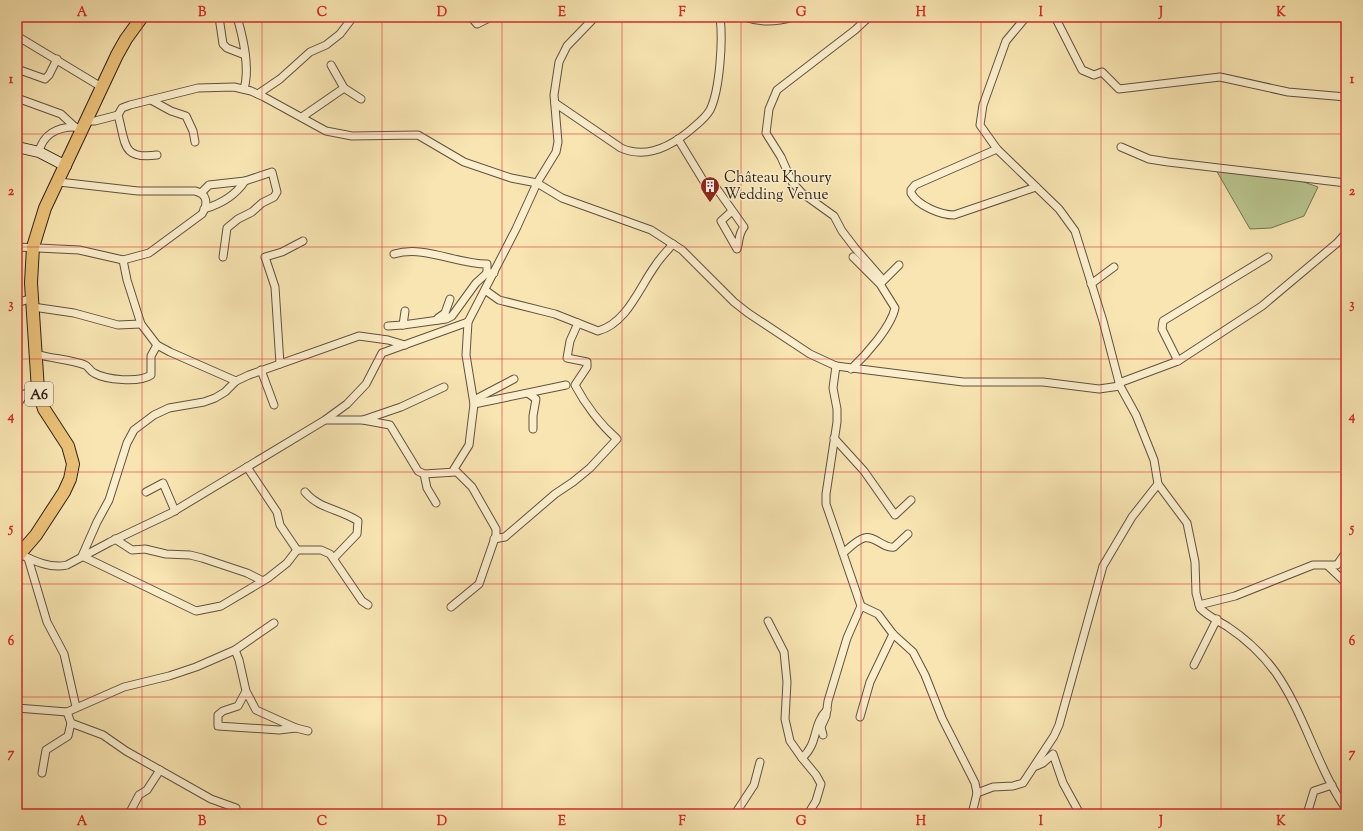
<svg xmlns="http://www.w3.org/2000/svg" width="1363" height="831" font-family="'Sorts Mill Goudy',serif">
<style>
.green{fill:#b9c68f;stroke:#747354}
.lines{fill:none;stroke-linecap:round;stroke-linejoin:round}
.street-casing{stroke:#615140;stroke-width:9}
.secondary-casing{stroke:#2f201a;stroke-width:12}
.highway-casing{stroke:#2f201a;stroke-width:14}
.street{stroke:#faeecc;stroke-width:7}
.secondary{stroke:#faeecc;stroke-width:10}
.highway{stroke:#ecc278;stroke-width:12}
.grid{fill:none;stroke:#d62828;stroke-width:1;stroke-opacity:0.55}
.labels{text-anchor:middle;stroke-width:3;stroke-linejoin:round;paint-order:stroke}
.shield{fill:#faeecc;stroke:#6c5e4f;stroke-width:1}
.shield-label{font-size:14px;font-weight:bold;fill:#2f201a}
.poi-label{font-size:15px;fill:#2f201a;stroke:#faeecc;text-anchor:start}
.neatline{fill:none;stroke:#d62828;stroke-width:1.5}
.grid-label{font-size:13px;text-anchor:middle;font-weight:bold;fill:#d62828}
</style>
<rect width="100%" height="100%" fill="#f8e5b1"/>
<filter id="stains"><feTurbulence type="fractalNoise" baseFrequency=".005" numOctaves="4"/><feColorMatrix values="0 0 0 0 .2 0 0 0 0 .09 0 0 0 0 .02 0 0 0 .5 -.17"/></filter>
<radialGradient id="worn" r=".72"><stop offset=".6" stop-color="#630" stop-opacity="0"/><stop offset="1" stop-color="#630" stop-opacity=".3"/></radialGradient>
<path class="green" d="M1216 170 1287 176 1318 187 1304 216 1271 228 1250 229Z"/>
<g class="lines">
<g class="street-casing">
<g id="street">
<path d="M219 17 223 44 227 48 245 55"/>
<path d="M237 17C243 37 250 69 244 89"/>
<path d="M471 17 477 24 491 17"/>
<path d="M745 17C761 23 777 22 793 17"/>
<path d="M869 17 855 30 777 90 769 109 766 133 781 157 792 182 802 193 834 216 842 231 855 248 883 280"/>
<path d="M1026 17 1006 41 983 105 980 125 997 149 1059 209 1075 231 1103 321 1120 386 1136 415 1154 460 1158 484 1187 523 1195 562 1196 593 1200 608C1207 616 1219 621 1228 627 1246 639 1263 655 1276 673 1305 715 1317 767 1346 809"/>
<path d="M1055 17 1082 70 1094 75 1102 72 1119 89 1220 77 1288 92 1346 97"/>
<path d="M17 36 103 88"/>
<path d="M331 65 344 88"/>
<path d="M17 69 45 79 49 75 57 59"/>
<path d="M258 94 280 79 310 52 326 45 340 34 353 17"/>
<path d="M17 98 61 114 75 127 82 130"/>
<path d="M151 100 171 111 186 116 193 131 195 142"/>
<path d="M555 103 621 148C648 160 675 144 695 126 701 121 706 117 710 110 720 90 723 39 720 17"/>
<path d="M118 115C126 143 121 160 157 155"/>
<path d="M302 117 344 88 361 99"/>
<path d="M87 121H95L118 115 122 108 130 105 198 88 234 87 251 91 264 97 326 131 352 136 418 135 464 162 511 178 537 183 562 198 651 230 682 250 734 302 748 313 810 354 836 366 963 382H1043L1099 389 1120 386"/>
<path d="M678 139 706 185 710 189H717L744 227C738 234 740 240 737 249L721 221 732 211"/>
<path d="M1121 147 1149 159 1168 162 1346 183"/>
<path d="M997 149 915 185 911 190V193C918 206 941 215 954 215L1036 187"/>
<path d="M39 152C43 134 58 127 75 127"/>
<path d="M59 182 138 191H195C208 194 208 204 202 214L149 253 123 260"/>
<path d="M202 192 209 185 245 181C235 196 221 204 204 209"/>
<path d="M17 247 79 250 123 260 127 280 141 324 157 345 170 352 236 381"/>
<path d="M394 254C425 245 456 264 487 264V273"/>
<path d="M223 257 227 228 238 219 252 212 262 203 274 197 277 192 272 172 245 181"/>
<path d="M881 283 899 265"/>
<path d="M1091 284 1114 267"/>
<path d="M485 290 499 300 555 314 598 331C627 323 639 288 655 266 660 258 667 251 673 244"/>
<path d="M17 303 32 298"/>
<path d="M33 307 74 313 118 325 141 324"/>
<path d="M405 311 403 325 446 319 452 316 476 283 487 273H494"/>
<path d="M438 320V318L445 313 450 299"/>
<path d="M388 326 403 325"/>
<path d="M36 354C52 359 70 359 85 365 88 366 90 371 94 373 106 380 139 383 151 375V356L157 345"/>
<path d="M1178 361 1162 329 1163 321 1268 257"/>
<path d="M280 364 275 287 265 257 282 252 303 241"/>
<path d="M851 369C866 355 891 327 895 308L880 284 853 257"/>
<path d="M261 370 274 405"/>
<path d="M1119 383 1178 361 1262 306 1337 243 1346 233"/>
<path d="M529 394 536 399 533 416V429"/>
<path d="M474 400 514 379"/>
<path d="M474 404 566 385"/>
<path d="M17 405 24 394 38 390"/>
<path d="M326 420H363L390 425 418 471 424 474 456 472"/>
<path d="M363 420 401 407 444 387"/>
<path d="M834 438 864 471 895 515 911 500"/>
<path d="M247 467 277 512 280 525 297 550 287 563 268 578 221 606 196 611 82 556 97 522 109 500 127 443 134 430 154 415 169 408 204 402 215 398 225 392 236 381 249 375 359 336 388 340 405 345"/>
<path d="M424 474 427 488 436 503"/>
<path d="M146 492 163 483 175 511"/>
<path d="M305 492C319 509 340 509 358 521L357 534 334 558"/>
<path d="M115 539 132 550 145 549 166 554 190 555 202 558 247 573 263 581"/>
<path d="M494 539 505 537 555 494 573 482 590 468 617 439C601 425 585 404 575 385L587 367V362L567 358 570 341 578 323"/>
<path d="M297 550H321L330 554 362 601 368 605"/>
<path d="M843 553C849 548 857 540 864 538 875 535 883 549 894 547L908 534"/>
<path d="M20 554C34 561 51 569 67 565L110 542 171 513 325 420 347 404 366 384 382 353 468 322 516 229 537 183 556 152 558 142 554 95 559 62 567 46 595 17"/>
<path d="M28 558 47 622 64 654 76 707"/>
<path d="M1328 566 1346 583"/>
<path d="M1199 605 1235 596 1313 565H1337L1346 552"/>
<path d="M861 606 878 614 893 634 913 652 925 675 942 718 975 783 977 793 972 814"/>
<path d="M451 607 479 584 496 535V529L472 487 454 469 469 445 474 404 466 355 468 322"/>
<path d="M768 621 784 652 787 682 785 719 790 741 802 758C819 743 812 725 827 710"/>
<path d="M235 650 239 660 246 691 238 706 223 711 218 715V726L279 730 296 728 256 710 246 691"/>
<path d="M1194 665 1217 619"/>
<path d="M17 708 67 712 124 687 169 676 196 667 235 650 274 623"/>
<path d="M67 712 71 723 103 735 126 751 211 799 236 808"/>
<path d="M860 717 870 682 893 634"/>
<path d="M296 728 308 731"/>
<path d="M823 735 821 727 826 716 828 701 847 638 861 606 826 504V494L837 422V409L833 388 836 366"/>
<path d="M802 758 816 775 821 784 816 801 808 814"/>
<path d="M1036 766 1043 763 1053 754 1063 783 1080 814"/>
<path d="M42 773 46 750 68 736 71 723"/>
<path d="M977 793 993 787 1013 786 1023 783 1054 736 1059 725 1103 566 1132 517 1158 484"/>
<path d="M129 814 139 795 147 790 160 770"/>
<path d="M735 814 754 785 760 762"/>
<path d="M1307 814 1314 791 1332 785"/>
</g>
</g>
<g class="secondary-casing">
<path id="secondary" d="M17 147 39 152 66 166"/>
</g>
<g class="highway-casing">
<path id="highway" d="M17 557 36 535 64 492 70 479 73 464 68 446 44 409 38 390 31 283 33 247 45 208 117 55 126 39 142 17"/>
</g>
<use href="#street" class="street"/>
<use href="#secondary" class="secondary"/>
<use href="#highway" class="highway"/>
</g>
<path class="grid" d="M142 17V814M262 17V814M382 17V814M502 17V814M622 17V814M741 17V814M861 17V814M981 17V814M1101 17V814M1221 17V814M17 134H1346M17 247H1346M17 359H1346M17 472H1346M17 584H1346M17 697H1346"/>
<defs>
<g id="building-pin" transform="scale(1)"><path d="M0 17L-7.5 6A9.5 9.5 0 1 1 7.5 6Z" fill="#8f2418" stroke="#faeecc"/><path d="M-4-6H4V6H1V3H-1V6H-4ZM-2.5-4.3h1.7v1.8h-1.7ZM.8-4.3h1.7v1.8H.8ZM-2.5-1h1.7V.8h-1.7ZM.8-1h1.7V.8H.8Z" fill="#fff"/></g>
</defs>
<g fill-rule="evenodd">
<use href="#building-pin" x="710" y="186"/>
</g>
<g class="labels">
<rect class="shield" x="25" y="382" width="28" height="24" rx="3"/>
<g class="shield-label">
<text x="39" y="399">A6</text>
</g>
<g class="poi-label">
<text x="724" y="182">Château Khoury<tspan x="724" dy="17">Wedding Venue</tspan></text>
</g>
</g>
<rect width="1363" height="831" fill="none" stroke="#f8e5b1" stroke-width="44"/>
<rect x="22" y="22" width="1319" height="787" class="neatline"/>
<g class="grid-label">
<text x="82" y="16">A</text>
<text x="202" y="16">B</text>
<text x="322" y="16">C</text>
<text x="442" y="16">D</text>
<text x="562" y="16">E</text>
<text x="682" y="16">F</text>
<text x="801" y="16">G</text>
<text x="921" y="16">H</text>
<text x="1041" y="16">I</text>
<text x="1161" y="16">J</text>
<text x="1281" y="16">K</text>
<text x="11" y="83">1</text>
<text x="1352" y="83">1</text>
<text x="11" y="195">2</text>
<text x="1352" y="195">2</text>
<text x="11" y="308">3</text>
<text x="1352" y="308">3</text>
<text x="11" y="420">4</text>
<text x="1352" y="420">4</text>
<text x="11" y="532">5</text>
<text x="1352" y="532">5</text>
<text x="11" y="645">6</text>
<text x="1352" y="645">6</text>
<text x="11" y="757">7</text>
<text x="1352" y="757">7</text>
<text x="82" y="825">A</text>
<text x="202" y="825">B</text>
<text x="322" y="825">C</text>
<text x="442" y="825">D</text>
<text x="562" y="825">E</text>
<text x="682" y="825">F</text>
<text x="801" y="825">G</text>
<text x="921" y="825">H</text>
<text x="1041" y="825">I</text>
<text x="1161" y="825">J</text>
<text x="1281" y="825">K</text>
</g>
<rect width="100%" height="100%" filter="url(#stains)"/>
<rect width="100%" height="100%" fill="url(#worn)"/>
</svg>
